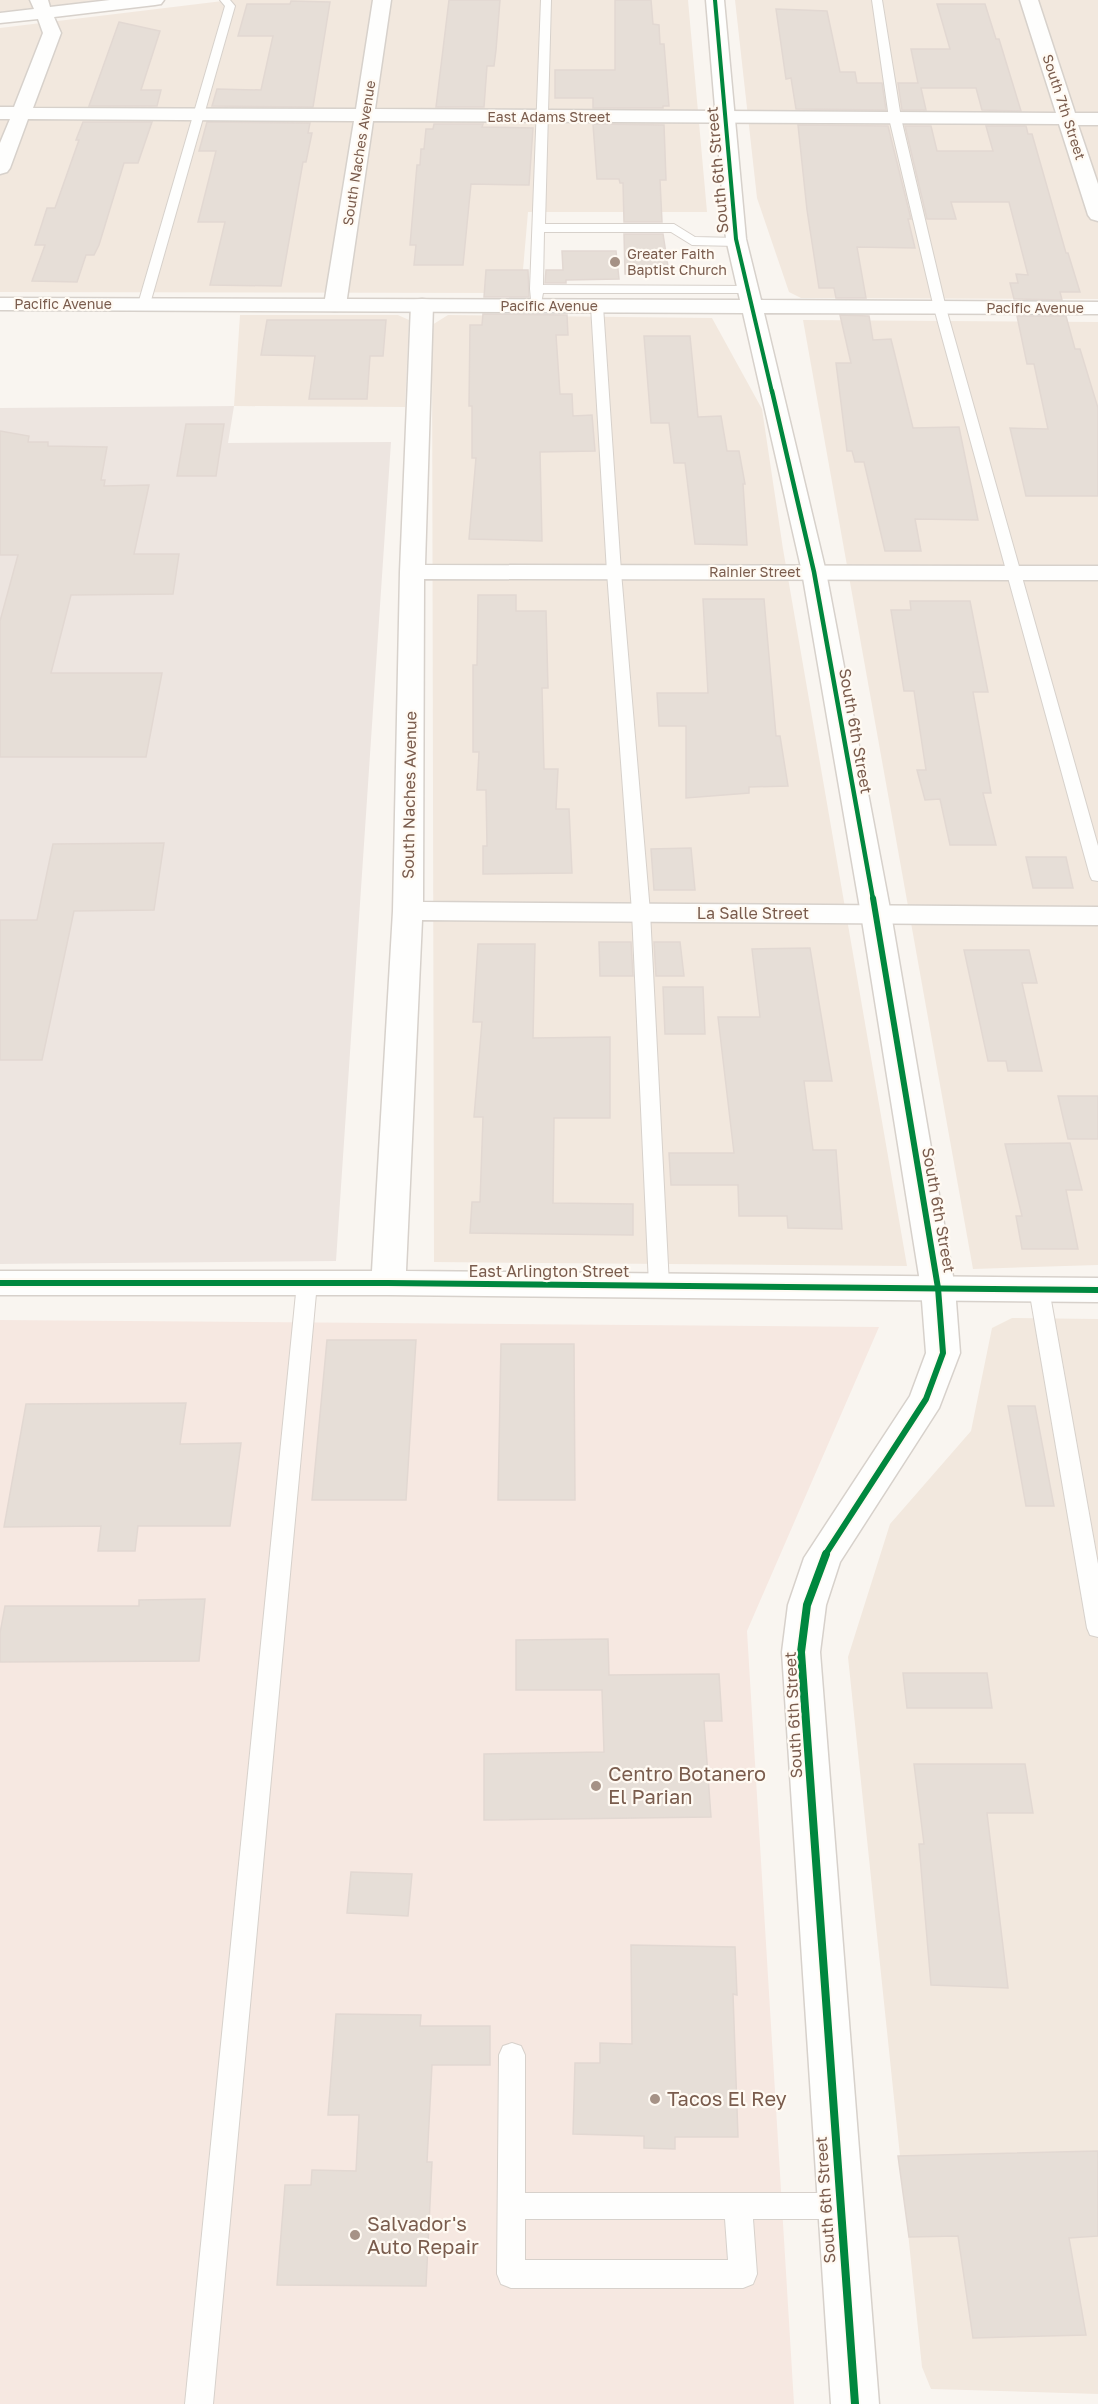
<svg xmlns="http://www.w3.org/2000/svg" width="1098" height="2404" font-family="'Golos Text',sans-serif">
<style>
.residential{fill:#f2e8de}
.commercial{fill:#f6e8e1}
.industrial{fill:#ede5e0}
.building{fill:#e6ded7;stroke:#e2d8d2;stroke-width:1.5}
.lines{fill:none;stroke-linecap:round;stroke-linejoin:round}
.service-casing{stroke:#d7d1cb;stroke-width:2}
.minor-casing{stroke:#d7d1cb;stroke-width:3}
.tertiary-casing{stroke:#d7d1cb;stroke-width:3}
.service{fill:#fefefd;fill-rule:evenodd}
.minor{fill:#fefefd;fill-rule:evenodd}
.tertiary{fill:#fefefd;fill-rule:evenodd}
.cycleway-far3-casing{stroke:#fffaf3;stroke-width:6}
.cycleway-far2-casing{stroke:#fffaf3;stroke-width:8}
.cycleway-far1-casing{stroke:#fffaf3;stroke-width:10}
.cycleway-casing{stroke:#fffaf3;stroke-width:11}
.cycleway-far3{stroke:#00873e;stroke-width:4}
.cycleway-far2{stroke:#00873e;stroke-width:4.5}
.cycleway-far1{stroke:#00873e;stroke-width:6}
.cycleway{stroke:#00873e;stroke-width:8}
.poi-dot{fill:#a69286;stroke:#fffaf3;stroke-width:2}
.labels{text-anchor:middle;stroke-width:4.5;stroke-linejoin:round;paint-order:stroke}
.far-street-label{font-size:14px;fill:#7a5c4d;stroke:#fffaf3}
.far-poi-label{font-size:14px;fill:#7a5c4d;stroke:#fffaf3;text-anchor:start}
.street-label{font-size:16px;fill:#7a5c4d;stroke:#fffaf3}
.near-poi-label{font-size:20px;fill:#7a5c4d;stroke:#fffaf3;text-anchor:start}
</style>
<rect width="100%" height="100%" fill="#f9f5f0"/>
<g class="residential">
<path d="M0 0H100L0 12Z"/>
<path d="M231 0H688L707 212H528L521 293 0 292V28Z"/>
<path d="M735 0H1098V299L801 298 789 292 757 198Z"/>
<path d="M240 315H398L409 320 405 407 234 406Z"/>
<path d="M448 315 712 318 762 409 783 549 907 1266 434 1262 432 325Z"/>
<path d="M803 320 1098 322V1265L973 1269Z"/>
<path d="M1012 1318 1098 1319V2394L931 2389 922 2367 848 1657 890 1524 971 1431 992 1328Z"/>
</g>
<path class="commercial" d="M0 1320 879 1327 747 1631 794 2404H0Z"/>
<path class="industrial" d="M234 406 228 443 391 442 336 1261 0 1264V408Z"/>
<g class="building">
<path d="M449 0H500L496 50 494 66H487L484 107H436Z"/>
<path d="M615 0H651L653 24 659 25 660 44H664L669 106H663V108H593V98H555V70H615Z"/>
<path d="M291 1 330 2 313 107 212 106 217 89 261 90 273 36H238L247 4H290Z"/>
<path d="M937 4H985L996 39H999L1021 111 982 110 976 88H921L926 110H902L898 83H918L911 49H950Z"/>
<path d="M776 9 827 11 840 72H855L857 83H882L886 110 796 109 791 78 786 79Z"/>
<path d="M119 22 160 31 141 90H161L157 106H89Z"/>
<path d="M83 122H152L138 163H124L99 245 94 255H86L77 282 32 281 45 245H35L47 208H55L79 140H76Z"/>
<path d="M207 122 310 123 308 133H312L306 162H303L281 286 210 285 225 222H198L216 151H199Z"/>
<path d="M434 124H483L482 127 533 128 529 185 471 184 463 265H414L416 245H410L417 165H420L421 149H424L426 129H433Z"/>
<path d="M593 124 664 125 666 180H660L662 222H624L623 183H620L619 179H597Z"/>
<path d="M798 125 888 126 911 219H908L915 248 857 247 866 298H836L834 288H819L807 210Z"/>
<path d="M905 126H931L937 151H993L986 126H1026L1028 134H1032L1066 253H1068L1080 292H1060L1062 300 1014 299 1010 283H1018L1016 274 1028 275 1009 202H951L956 219H927Z"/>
<path d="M624 234H663L669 273 625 274Z"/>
<path d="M562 251H616L619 279 566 280V283H545L546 270H563Z"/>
<path d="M486 270H528L529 297H484Z"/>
<path d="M483 314 567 315 568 335H556L560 394H572L573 416 592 415 595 451 540 452 542 541 469 539 476 458H472V406H469L470 325H482Z"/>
<path d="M840 315 869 316 873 340 891 339 913 428 959 427 978 520 915 519 921 551H885L864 462H855L852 451H847L836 363H851Z"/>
<path d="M1017 316H1066L1075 349H1080L1098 408V496H1026L1010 428 1048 429 1034 364H1027Z"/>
<path d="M267 320H386L383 356H370L367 399H309L315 356 261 355Z"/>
<path d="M644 336H690L698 417 721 416 727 451H739L745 484H743L747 545 695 544 685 463H674L669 423H651Z"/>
<path d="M186 424H224L216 476H177Z"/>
<path d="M0 431 29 436 28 442H48V446L107 447 101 480H105L104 486 149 485 134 554H179L173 594 71 595 51 673H162L146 757H0V621L18 555H0Z"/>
<path d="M478 595H516V611H546L548 688H542L544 769H558L556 809H569L572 873 483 874V846H487L486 790H477L479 752H473V665H477Z"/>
<path d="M703 599H764L776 736H780L788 786 749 787V793L686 798V726H659L657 693H708Z"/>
<path d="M910 601H970L988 692H973L991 793H983L996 845H950L940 799 925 800 917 770H926L914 691H904L891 610H911Z"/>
<path d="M164 843 154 910 74 911 42 1060H0V920H37L53 844Z"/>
<path d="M691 848 695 890H654L651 849Z"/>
<path d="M1026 857H1066L1073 888H1033Z"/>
<path d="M599 942H631L633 976H600Z"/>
<path d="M654 942H680L684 976H656Z"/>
<path d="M478 944H535L533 1038 610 1037V1118H554L553 1203 633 1204V1235L470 1233 472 1202H480L483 1117H474L482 1022H473Z"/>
<path d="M810 948 832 1081H804L813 1150H836L842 1229 788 1228 787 1216H739L738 1185H671L669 1153H734L718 1017H760L752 949Z"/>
<path d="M964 950H1029L1037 983H1022L1042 1071H1008L1006 1061H988Z"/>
<path d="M663 987H703L705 1034H665Z"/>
<path d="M1058 1096H1098V1139H1068Z"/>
<path d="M1070 1143 1082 1190H1066L1078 1249H1022L1016 1216H1022L1005 1144Z"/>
<path d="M327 1340H416L406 1500H312Z"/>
<path d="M501 1344H574L575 1500H498Z"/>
<path d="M186 1403 180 1444 241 1443 230 1526H138L135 1551H98L101 1526 4 1527 26 1404Z"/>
<path d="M1008 1406H1035L1054 1506H1026Z"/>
<path d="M205 1599 199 1661 0 1662V1633L5 1606H139V1600Z"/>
<path d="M608 1639 609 1675 719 1674 722 1721H704L711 1817 484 1820V1754L604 1752 602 1690H516V1640Z"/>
<path d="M903 1673H987L992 1708H907Z"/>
<path d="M914 1764H1025L1033 1813H987L1008 1988 931 1985 919 1844H924Z"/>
<path d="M351 1872 412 1874 408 1916 347 1913Z"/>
<path d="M631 1945 735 1947 737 1995 733 1994 738 2137H675V2149L644 2148V2136L573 2134 575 2063H600V2043L632 2044Z"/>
<path d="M336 2014 421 2015 420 2026H490V2065H432L427 2162H432L426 2286 277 2285 285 2185H311L312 2170 356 2171 359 2115H328Z"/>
<path d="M1098 2151V2236L1069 2238 1086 2335 973 2338 958 2236 909 2237 898 2156Z"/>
</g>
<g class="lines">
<g class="service-casing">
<g id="service">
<path d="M220 0H230L235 6 150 304 144 308 140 307 138 304 225 6Z"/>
<path d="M541 0H551L545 224H674L695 237 737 238 743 242 737 246 692 245 671 232H544L543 285 749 286 755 290 753 293H543L540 309H532L530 289Z"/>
<path d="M872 0H882L901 118 946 308 1098 846V881L1092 880 1090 876 934 308 889 118Z"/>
<path d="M597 302 603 306 621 572 650 912 669 1285 666 1290 659 1292 652 1290 649 1285 632 912 607 572 591 306Z"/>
<path d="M307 1276 314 1278 317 1283 213 2404H185L297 1283 300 1278Z"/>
<path d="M1039 1282 1046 1284 1049 1289 1098 1564V1637L1090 1635 1087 1628 1029 1289 1032 1284Z"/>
<path d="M512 2043 521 2046 525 2055V2193H839L849 2197 853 2206 849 2215 839 2219H753L757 2274 753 2284 743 2288H511L501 2284 497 2274 499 2055 503 2046ZM525 2219H725L728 2260H525Z"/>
</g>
</g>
<g class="minor-casing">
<g id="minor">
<path d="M30 0H48L50 7 110 0H164L161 4 155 5 54 17 61 33 33 108 356 109 373 0H391L375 109 1056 113 1020 0H1038L1075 113H1098V125H1078L1098 184V221L1091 219 1088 215 1059 124 373 121 346 305 343 310 335 311 327 310 324 305 354 121 28 119 10 168 7 172 0 174V143L10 119H0V107H14L43 33 38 19 0 23V13L34 9Z"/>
<path d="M422 299 430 300 433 305 425 565 1098 566V580L424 579 423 902 1098 907V925L422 920 406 1271 1098 1278V1302L388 1295H0V1271H372L393 911 400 572 411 305 414 300Z"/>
</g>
</g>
<g class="tertiary-casing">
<path id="tertiary" d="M706 0H724L746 239 761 300 1098 302V314L764 313 826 572 891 914 955 1288 960 1353 939 1408 840 1562 826 1605 820 1652 879 2404H831L782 1652 788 1605 804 1558 910 1396 926 1353 921 1288 861 914 802 572 743 313 0 310V298L740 300 726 239Z"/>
</g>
<use href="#service" class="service"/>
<use href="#minor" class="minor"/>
<use href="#tertiary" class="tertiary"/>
<g class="cycleway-far3-casing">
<path id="cycleway-far3" d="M715 0 736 239 772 392"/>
</g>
<g class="cycleway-far2-casing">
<path id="cycleway-far2" d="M772 391 814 572 873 899"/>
</g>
<g class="cycleway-far1-casing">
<g id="cycleway-far1">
<path d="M0 1283H388L1098 1290"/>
<path d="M825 1555 926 1399 943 1353 938 1288 873 898"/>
</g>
</g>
<g class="cycleway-casing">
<path id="cycleway" d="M826 1554 807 1605 801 1652 855 2404"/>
</g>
<use href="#cycleway-far3" class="cycleway-far3"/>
<use href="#cycleway-far2" class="cycleway-far2"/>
<use href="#cycleway-far1" class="cycleway-far1"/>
<use href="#cycleway" class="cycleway"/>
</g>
<g class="poi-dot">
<circle cx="615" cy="262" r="6"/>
<circle cx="596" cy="1786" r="6"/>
<circle cx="655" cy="2099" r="6"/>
<circle cx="355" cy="2235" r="6"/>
</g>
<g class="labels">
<g class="far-street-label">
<text transform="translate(1064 107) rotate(72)" y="5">South 7th Street</text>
<text x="549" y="122">East Adams Street</text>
<text transform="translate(359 153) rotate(-81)" y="5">South Naches Avenue</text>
<text x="63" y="309">Pacific Avenue</text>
<text x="549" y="311">Pacific Avenue</text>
<text x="1035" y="313">Pacific Avenue</text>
<text x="755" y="577">Rainier Street</text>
</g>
<g class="far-poi-label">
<text x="627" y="259">Greater Faith<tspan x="627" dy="16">Baptist Church</tspan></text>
</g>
<g class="street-label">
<text transform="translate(717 170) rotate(-95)" y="6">South 6th Street</text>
<text transform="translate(856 731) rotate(80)" y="6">South 6th Street</text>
<text transform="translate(409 795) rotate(-89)" y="6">South Naches Avenue</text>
<text x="753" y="919">La Salle Street</text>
<text transform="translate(939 1210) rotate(80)" y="6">South 6th Street</text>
<text x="549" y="1277">East Arlington Street</text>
<text transform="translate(793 1715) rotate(-93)" y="6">South 6th Street</text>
<text transform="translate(825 2200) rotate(-94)" y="6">South 6th Street</text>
</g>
<g class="near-poi-label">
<text x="608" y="1781">Centro Botanero<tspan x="608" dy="23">El Parian</tspan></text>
<text x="667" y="2106">Tacos El Rey</text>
<text x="367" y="2231">Salvador's<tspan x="367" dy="23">Auto Repair</tspan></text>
</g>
</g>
</svg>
